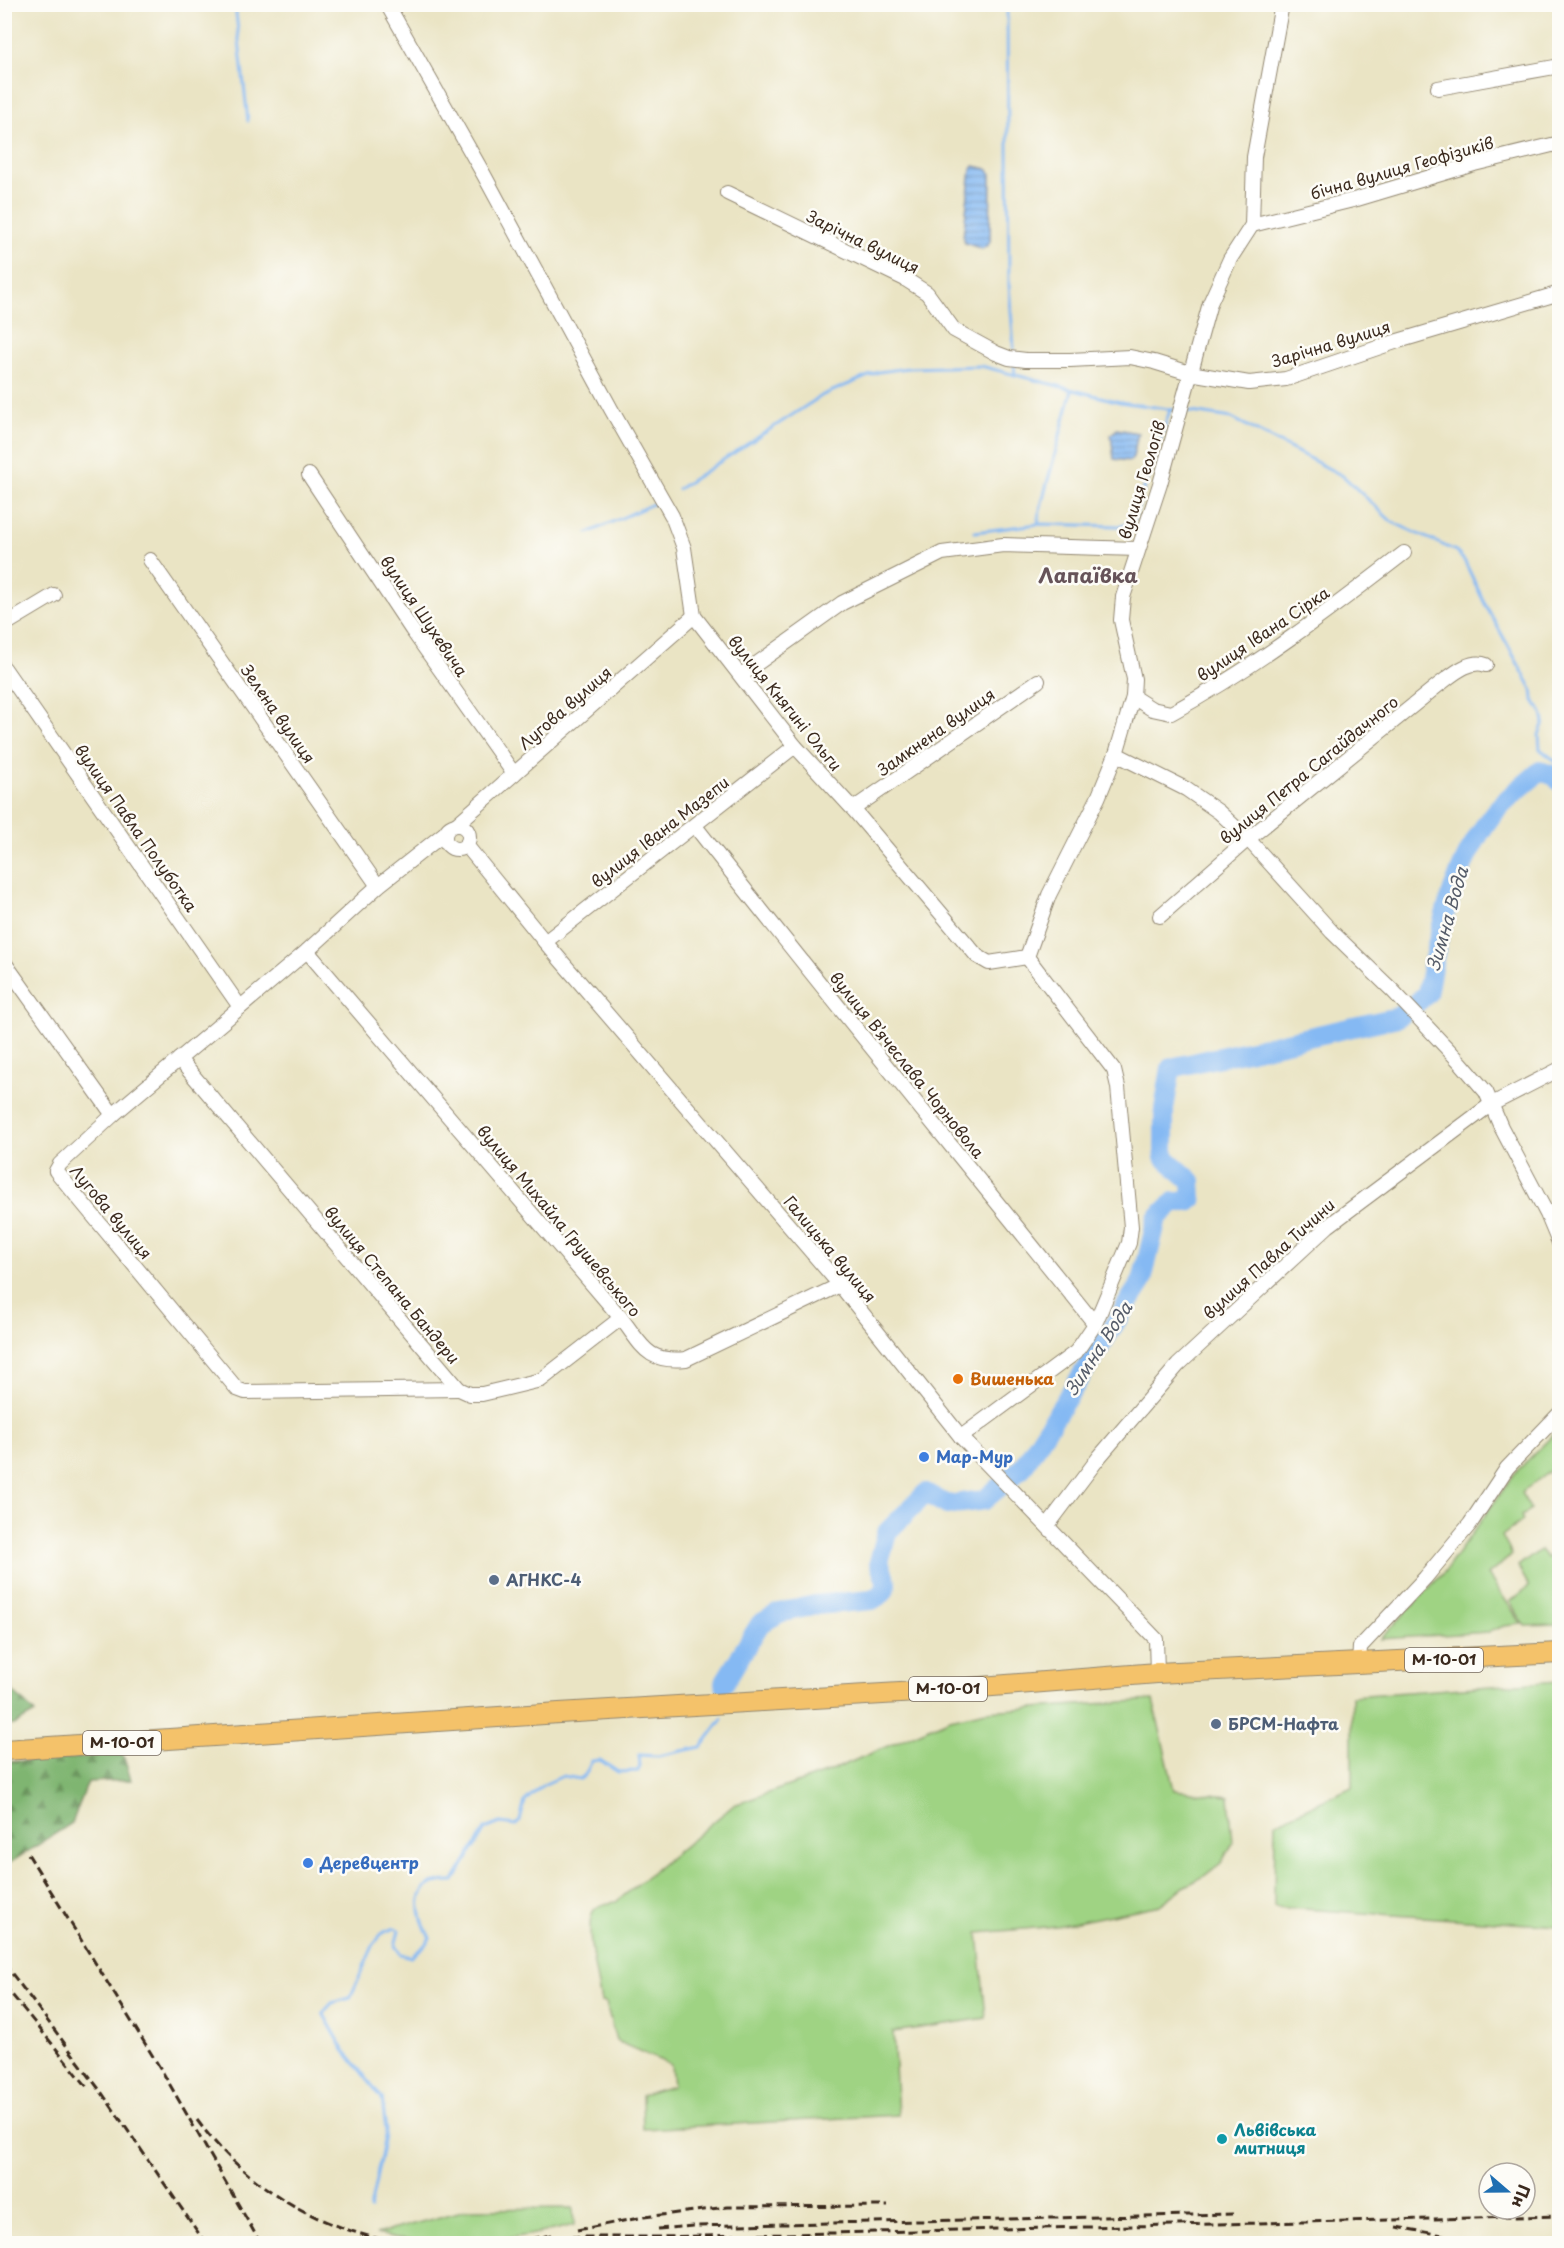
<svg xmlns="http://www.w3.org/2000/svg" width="1564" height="2248" font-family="'Playpen Sans',sans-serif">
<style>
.green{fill:#9fd383;stroke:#6d7e50;stroke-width:1.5}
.forest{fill:url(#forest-firs);stroke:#5d7048;stroke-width:1.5}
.water{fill:url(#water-rules);stroke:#607288;stroke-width:1.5}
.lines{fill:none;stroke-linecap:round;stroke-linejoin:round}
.stream{stroke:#85b9f3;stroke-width:3}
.river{stroke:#85b9f3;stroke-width:20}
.minor-casing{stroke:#928771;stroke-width:16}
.highway-casing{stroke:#928771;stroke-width:22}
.minor{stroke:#fff;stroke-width:14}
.highway{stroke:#f4c26a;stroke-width:20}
.rail{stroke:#3b2a1e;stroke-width:3;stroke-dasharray:9 4.5;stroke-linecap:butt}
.food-dot{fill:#e8710a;stroke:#fdfcf7;stroke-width:2}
.shop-dot{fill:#3f7fe0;stroke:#fdfcf7;stroke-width:2}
.service-dot{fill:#5c6f8a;stroke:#fdfcf7;stroke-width:2}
.culture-dot{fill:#0f9aa8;stroke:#fdfcf7;stroke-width:2}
.labels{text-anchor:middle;stroke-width:5;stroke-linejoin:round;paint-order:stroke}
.shield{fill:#fdfcf7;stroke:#75695f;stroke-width:1.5}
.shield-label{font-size:15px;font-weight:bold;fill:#3b2a1e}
.street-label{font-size:16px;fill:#3b2a1e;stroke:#fdfcf7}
.food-label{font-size:16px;font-weight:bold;fill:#c56008;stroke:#fdfcf7;text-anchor:start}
.shop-label{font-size:16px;font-weight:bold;fill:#366cbe;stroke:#fdfcf7;text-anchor:start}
.service-label{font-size:16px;font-weight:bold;fill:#4e5e75;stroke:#fdfcf7;text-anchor:start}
.culture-label{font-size:16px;font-weight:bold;fill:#0d838f;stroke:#fdfcf7;text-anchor:start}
.water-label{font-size:18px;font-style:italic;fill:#555c69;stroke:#fdfcf7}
.quarter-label{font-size:20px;font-weight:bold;fill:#665359;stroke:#fdfcf7}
</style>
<defs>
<pattern id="forest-firs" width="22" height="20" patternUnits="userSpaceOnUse" patternTransform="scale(1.5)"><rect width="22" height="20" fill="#7fb571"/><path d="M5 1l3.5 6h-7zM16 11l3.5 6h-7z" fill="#69935c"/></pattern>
<pattern id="water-rules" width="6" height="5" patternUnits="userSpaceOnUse" patternTransform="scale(1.5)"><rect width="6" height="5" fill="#85b9f3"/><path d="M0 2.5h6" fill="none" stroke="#6e97c4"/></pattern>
</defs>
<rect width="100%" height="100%" fill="#fdfcf7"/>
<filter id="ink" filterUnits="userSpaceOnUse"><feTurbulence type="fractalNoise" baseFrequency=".0167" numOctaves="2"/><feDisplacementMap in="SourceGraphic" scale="12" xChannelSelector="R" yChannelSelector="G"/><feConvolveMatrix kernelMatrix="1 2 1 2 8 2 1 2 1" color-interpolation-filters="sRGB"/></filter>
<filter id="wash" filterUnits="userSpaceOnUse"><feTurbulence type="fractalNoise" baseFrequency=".008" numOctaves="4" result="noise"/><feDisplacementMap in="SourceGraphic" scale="24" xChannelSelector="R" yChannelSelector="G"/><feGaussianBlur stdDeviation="1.35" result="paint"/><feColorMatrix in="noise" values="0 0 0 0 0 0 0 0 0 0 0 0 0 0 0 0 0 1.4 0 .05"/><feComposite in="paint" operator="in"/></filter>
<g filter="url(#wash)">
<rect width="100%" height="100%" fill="#eae4c4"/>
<g class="green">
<path d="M1559 1429V1464L1521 1493 1531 1510 1521 1516 1523 1520 1502 1536 1512 1555 1488 1575 1522 1624 1504 1626 1489 1632 1381 1639 1446 1570 1516 1472Z"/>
<path d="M1540 1550 1547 1558 1559 1550V1625L1525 1626 1510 1602 1529 1586 1518 1567Z"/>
<path d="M1559 1681V1926L1274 1907 1275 1823 1352 1787V1696Z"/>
<path d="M1153 1700 1174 1790 1229 1796 1233 1843 1221 1863 1204 1876 1184 1887 1160 1905 1057 1926 978 1933 986 2018 893 2032 898 2115 643 2129 642 2095 673 2086 671 2065 616 2041 606 2003 601 2002C598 1983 583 1924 594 1910 600 1904 608 1903 616 1902L734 1805 828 1772 950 1719 986 1711Z"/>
<path d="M573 2208 574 2225C510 2242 441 2248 376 2234L470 2209Z"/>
</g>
<g class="forest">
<path d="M4 1683 35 1713 14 1725 5 1726Z"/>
<path d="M123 1755 131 1780 88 1782 72 1823 5 1866V1762Z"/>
</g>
<g class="water">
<path d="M974 166 987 169 991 174 990 241 987 246 982 249 965 243 963 238 971 169Z"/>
<path d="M1117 429 1138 433 1133 457 1130 461 1114 459 1111 435Z"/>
</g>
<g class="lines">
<g class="stream">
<path d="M235 4 248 121"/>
<path d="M1007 4 1009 285 1014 349"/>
<path d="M1014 364 1015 375"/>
<path d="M1185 411 1232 418 1343 476 1392 522 1456 551 1465 562 1485 604 1532 689 1533 699 1542 713 1544 722 1539 735 1540 749 1558 763 1560 776"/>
<path d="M678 489 823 395 878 372 908 368 981 366 1120 402 1175 410"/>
<path d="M1038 524 1040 510 1072 390"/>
<path d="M975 532 1038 524 1121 526 1131 523 1134 519 1170 410"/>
<path d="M588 533 655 503"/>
<path d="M370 2209 386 2131 382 2098 344 2050 323 2013 332 2003 350 1998 373 1946 382 1933 395 1928 399 1930 395 1946 401 1954 411 1957 424 1946 430 1938C415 1909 411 1879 454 1881L485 1829 500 1823 516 1825 520 1821 525 1801 543 1785 563 1776 580 1779 585 1775 592 1761 600 1760 618 1772 638 1771 640 1766 639 1755 658 1756 701 1747 722 1719"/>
</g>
<g class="river">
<path d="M1415 1004 1427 994C1438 932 1454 865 1493 814 1505 798 1525 785 1540 771L1555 776 1560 782"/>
<path d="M724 1683 760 1624 779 1613 815 1605 872 1600 883 1593 887 1584 879 1562 887 1532 926 1493 947 1505 984 1500 1022 1468 1142 1281 1157 1218 1174 1202H1189L1192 1199 1191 1181 1164 1157V1109L1171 1068 1398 1017 1404 1012"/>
</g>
</g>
</g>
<g filter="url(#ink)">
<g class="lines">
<g class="minor-casing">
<g id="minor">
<path d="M387 4 484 175 611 409 672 516 684 548 694 616 795 746 853 809 977 956 989 963 1027 957"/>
<path d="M1438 88 1560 66"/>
<path d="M727 193 905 279 927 293 954 330 996 353 1009 358 1026 360H1070L1130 357 1154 362 1190 373 1249 383 1286 379 1398 341 1560 293"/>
<path d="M1252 225 1357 199 1474 164 1560 143"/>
<path d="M309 475 412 630 514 774"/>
<path d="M150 560 378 886"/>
<path d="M4 625 54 595"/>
<path d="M4 668 240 1007"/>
<path d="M741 675 842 603 942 553 1003 545 1138 549"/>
<path d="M1133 697 1152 709 1171 713C1254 668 1329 611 1404 553"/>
<path d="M1116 754 1186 789 1219 812 1248 839 1332 932 1393 991 1461 1063 1486 1092 1501 1127 1547 1214 1560 1245"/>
<path d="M853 809 1038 681"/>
<path d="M457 824 694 616"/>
<circle cx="457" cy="837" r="12"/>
<path d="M695 826C826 994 962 1158 1095 1324"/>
<path d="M445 833 378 886 307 951 113 1115 60 1164 56 1171 237 1389 245 1392 459 1389"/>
<path d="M466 845 545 942 840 1285 961 1437 1156 1639 1157 1673"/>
<path d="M1160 916 1248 839 1437 686C1450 677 1469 658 1486 665"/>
<path d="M545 942 795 746"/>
<path d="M307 951 621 1318C643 1346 646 1363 686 1359L840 1285"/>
<path d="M1027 957 1049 895 1098 798 1116 754 1133 697 1134 679 1121 620 1123 597 1160 484 1210 303 1230 259 1252 225 1254 157 1282 4"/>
<path d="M4 962 113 1115"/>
<path d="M179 1059 459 1389 470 1394H482L541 1380 621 1318"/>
<path d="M961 1437 1076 1352 1095 1324 1129 1243 1131 1227 1118 1087 1114 1070 1027 957"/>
<path d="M1048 1525 1100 1456 1178 1365 1328 1226 1490 1105 1560 1069"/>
<path d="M1359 1664 1360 1647 1425 1578 1470 1524 1507 1468 1560 1413"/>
</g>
</g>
<g class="highway-casing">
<path id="highway" d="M4 1750 559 1713 917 1692 1157 1673 1560 1653"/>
</g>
<use href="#minor" class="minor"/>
<use href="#highway" class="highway"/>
<g class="rail">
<path d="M28 1854 162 2071 261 2244"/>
<path d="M4 1963 102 2093 206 2244"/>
<path d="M4 1985 89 2089"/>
<path d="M197 2120C248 2189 322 2231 406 2244"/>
<path d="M1396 2227 1448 2236 1475 2244"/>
<path d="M658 2229 693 2226 1233 2214"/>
<path d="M577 2230 644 2217 728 2207 888 2206"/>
<path d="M543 2237H659L1560 2216"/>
<path d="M504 2244 551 2235"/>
</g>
</g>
</g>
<circle class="food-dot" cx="958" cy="1379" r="6"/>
<g class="shop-dot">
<circle cx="924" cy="1457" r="6"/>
<circle cx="308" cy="1863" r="6"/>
</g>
<g class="service-dot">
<circle cx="494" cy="1580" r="6"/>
<circle cx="1216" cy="1724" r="6"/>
</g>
<circle class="culture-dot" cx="1222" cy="2139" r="6"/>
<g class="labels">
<g class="shield">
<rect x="1405" y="1648" width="78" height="24" rx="4.5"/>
<rect x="909" y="1677" width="78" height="24" rx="4.5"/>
<rect x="83" y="1731" width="78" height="24" rx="4.5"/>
</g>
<g class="shield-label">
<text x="1444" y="1665">М-10-01</text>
<text x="948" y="1694">М-10-01</text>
<text x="122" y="1748">М-10-01</text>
</g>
<g class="street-label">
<text transform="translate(1402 168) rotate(-16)" y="6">бічна вулиця Геофізиків</text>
<text transform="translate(863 242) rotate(26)" y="6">Зарічна вулиця</text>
<text transform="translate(1331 344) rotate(-17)" y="6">Зарічна вулиця</text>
<text transform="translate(1142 480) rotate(-73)" y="6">вулиця Геологів</text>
<text transform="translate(424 616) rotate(56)" y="6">вулиця Шухевича</text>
<text transform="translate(1263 634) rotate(-34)" y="6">вулиця Івана Сірка</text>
<text transform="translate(785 703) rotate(51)" y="6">вулиця Княгині Ольги</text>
<text transform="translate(565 708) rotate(-41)" y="6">Лугова вулиця</text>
<text transform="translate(278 714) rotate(55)" y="6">Зелена вулиця</text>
<text transform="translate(936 732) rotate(-35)" y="6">Замкнена вулиця</text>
<text transform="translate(1309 770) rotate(-39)" y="6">вулиця Петра Сагайдачного</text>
<text transform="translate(136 828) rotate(55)" y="6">вулиця Павла Полуботка</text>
<text transform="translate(660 832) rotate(-38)" y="6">вулиця Івана Мазепи</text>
<text transform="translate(907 1065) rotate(51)" y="6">вулиця Вʼячеслава Чорновола</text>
<text transform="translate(111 1212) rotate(50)" y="6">Лугова вулиця</text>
<text transform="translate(559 1221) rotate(50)" y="6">вулиця Михайла Грушевського</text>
<text transform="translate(830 1249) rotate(50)" y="6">Галицька вулиця</text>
<text transform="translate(1269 1259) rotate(-42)" y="6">вулиця Павла Тичини</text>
<text transform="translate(392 1285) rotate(50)" y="6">вулиця Степана Бандери</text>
</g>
<g class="food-label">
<text x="970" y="1385">Вишенька</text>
</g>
<g class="shop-label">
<text x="936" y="1463">Мар-Мур</text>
<text x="320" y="1869">Деревцентр</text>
</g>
<g class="service-label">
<text x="506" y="1586">АГНКС-4</text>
<text x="1228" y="1730">БРСМ-Нафта</text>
</g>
<g class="culture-label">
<text x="1234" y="2136">Львівська<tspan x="1234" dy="18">митниця</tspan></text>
</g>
<g class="water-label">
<text transform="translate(1448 919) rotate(-74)" y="6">Зимна Вода</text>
<text transform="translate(1099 1349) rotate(-57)" y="6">Зимна Вода</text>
</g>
<g class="quarter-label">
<text x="1088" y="583">Лапаївка</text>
</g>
</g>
<rect width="1564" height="2248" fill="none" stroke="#fdfcf7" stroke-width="24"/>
<g transform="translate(1507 2191) rotate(110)"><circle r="28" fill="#fdfcf7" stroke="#afa8a0" stroke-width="1.5"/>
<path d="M0-4.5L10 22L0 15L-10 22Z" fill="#1f6fb2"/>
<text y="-9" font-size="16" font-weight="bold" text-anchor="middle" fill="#3b2a1e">Пн</text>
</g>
</svg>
